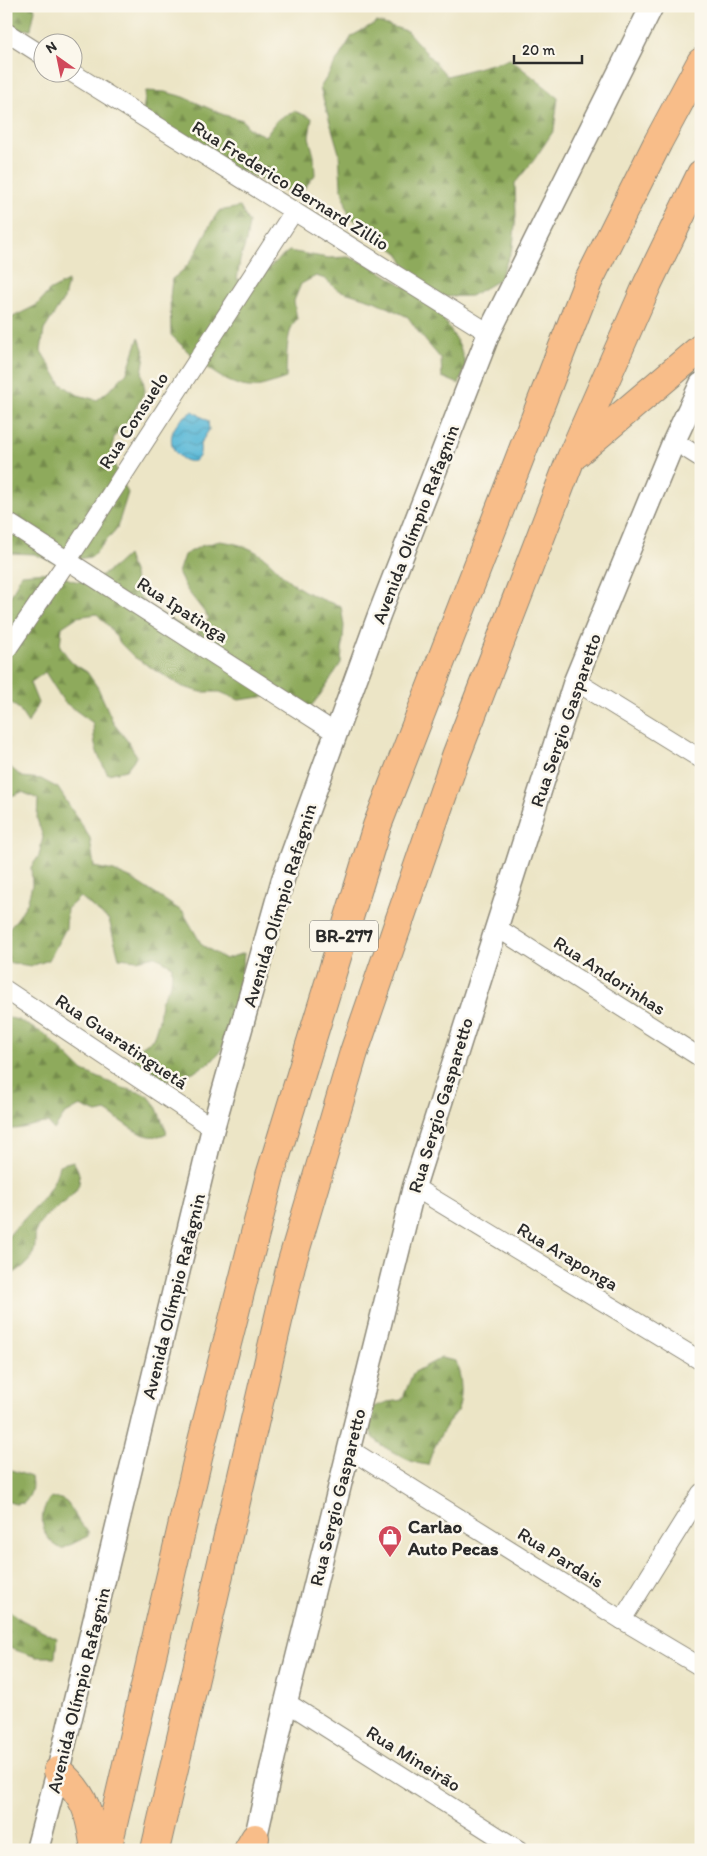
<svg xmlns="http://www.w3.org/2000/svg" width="707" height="1856" font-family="Itim,sans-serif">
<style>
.forest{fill:url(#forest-firs);stroke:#5c6a44}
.water{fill:url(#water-waves);stroke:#427281}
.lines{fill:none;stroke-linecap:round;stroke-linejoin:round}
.minor-casing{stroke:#8c8878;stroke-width:20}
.tertiary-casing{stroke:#8c8878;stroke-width:25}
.motorway-casing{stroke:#8c8878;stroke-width:30}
.minor{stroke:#fff;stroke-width:18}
.tertiary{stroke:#fff;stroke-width:22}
.motorway{stroke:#f8bd89;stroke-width:28}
.labels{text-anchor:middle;stroke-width:5;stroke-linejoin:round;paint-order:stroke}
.shield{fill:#fbf7ec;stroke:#696865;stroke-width:1}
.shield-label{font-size:18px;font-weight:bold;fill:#2b2b2b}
.street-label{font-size:19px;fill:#2b2b2b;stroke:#fbf7ec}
.poi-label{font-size:19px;font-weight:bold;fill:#2b2b2b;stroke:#fbf7ec;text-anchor:start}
</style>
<defs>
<pattern id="forest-firs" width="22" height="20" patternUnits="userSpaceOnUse" patternTransform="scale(1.25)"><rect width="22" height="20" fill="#8eaa5c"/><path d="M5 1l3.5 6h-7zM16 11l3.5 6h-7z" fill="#748b4c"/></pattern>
<pattern id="water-waves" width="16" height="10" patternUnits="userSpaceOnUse" patternTransform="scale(1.25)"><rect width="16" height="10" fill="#59b8d7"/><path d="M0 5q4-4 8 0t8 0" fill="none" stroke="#4a96af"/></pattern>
</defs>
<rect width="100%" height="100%" fill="#fbf7ec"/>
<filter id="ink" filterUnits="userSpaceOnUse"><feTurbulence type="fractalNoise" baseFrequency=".02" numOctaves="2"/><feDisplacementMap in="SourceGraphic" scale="10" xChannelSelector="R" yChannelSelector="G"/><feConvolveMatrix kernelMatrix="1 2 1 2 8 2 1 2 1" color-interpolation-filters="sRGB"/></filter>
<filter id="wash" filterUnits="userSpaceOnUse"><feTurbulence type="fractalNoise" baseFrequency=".0096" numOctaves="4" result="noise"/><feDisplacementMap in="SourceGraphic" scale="20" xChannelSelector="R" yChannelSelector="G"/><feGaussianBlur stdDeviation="1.12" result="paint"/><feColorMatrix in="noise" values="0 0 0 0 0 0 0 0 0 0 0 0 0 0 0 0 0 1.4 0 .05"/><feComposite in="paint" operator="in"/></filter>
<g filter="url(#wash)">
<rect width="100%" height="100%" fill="#ece5c6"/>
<g class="forest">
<path d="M6 6H34L35 10 31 29 14 31 6 26Z"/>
<path d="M377 22 407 31 447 76 510 59 558 97 554 130 534 160 515 183 516 215 513 247 499 280 471 296 441 297 413 282 399 254 349 216 341 186 339 153 320 88 352 36Z"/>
<path d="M146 91 165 92 184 97 224 115 243 120 248 128 265 136 277 120 294 111 312 118 309 137 314 156 315 175 303 190H284L236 169 143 111Z"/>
<path d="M240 207 249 223 246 242 240 260 237 280 260 275 289 251 328 258 348 257 368 264 438 307 439 313 450 329 460 347 466 366 459 384 442 377 441 359 419 333 408 317 374 301 338 290 325 279 316 276 301 284 294 301 297 319C285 331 287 362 286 378 274 382 260 388 248 387 220 384 190 354 171 335L170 297 172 279C199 261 201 235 219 211Z"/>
<path d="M68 281 64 299 44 330 41 351 61 384 78 395 97 400 112 388 127 372 139 337 145 355 142 373 145 391 128 422 114 437 111 458 128 493 117 528 92 557 53 562 34 554 10 553 6 550V392L11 386 10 368 6 361V345L9 337 7 320 37 305 49 291Z"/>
<path d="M220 541C242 544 256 549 272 564 277 569 281 574 286 578 302 592 321 600 341 606L344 626 341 663 320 695 308 710 276 695 239 700 220 692H201L183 687 134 657 121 644 110 628 97 614 77 617 62 627 60 646 71 662 87 672 98 688 114 724 126 739 137 756 126 770 108 774C96 755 94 745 93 723L64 702 45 672 30 683 38 703 28 723 18 708 6 700V603L13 592 21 574C34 573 47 571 60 575 65 577 70 580 75 581 96 585 114 567 127 555L134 575 137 593 149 607 196 634 209 618 187 590 178 573 184 555 201 546Z"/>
<path d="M6 765H8L22 777 41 779 58 788 90 838 94 867 114 871 132 879 183 912 202 945 225 959 244 953 242 972 243 990 225 1045 213 1060 196 1071 162 1081 135 1062 136 1050 153 1039 159 1020 161 1001 171 984 172 966 155 956 137 960 119 958 109 920 80 897 67 909 66 928 49 960 31 966 6 962V931L17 919 27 903 32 885 31 867 39 856 43 837 37 819 38 799 22 792 6 798Z"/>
<path d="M6 1017 18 1020 46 1035 83 1071 123 1088 142 1093 150 1098 156 1106 167 1133C145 1145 124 1122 106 1111L97 1113 80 1106 64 1115 54 1130 48 1123C35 1123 18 1132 6 1128Z"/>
<path d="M73 1161C96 1196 52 1202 38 1226 35 1232 35 1238 35 1245 34 1262 19 1270 6 1278V1239C24 1216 54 1195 59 1165Z"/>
<path d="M441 1358 456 1361C461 1376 464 1396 457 1411 455 1415 450 1419 448 1423 439 1437 432 1450 428 1465 412 1463 408 1460 395 1453 372 1441 364 1432 373 1407L387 1402 402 1400 413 1373Z"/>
<path d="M6 1468 31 1477C33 1488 32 1494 24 1503L15 1504 6 1501Z"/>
<path d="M51 1497C55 1498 59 1498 63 1500 72 1503 76 1524 88 1531V1536L62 1549C41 1540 36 1514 51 1497Z"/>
<path d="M6 1609 22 1620 57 1638 55 1657H36L6 1647Z"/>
</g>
<path class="water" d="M193 411 208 421 209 430 200 444C206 486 138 443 193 411Z"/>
</g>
<g filter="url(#ink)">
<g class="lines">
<g class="minor-casing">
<g id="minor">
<path d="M6 32 42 55"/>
<path d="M71 72 489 333"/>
<path d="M674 441 701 458"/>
<path d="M6 521 336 733"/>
<path d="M6 651 68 560 294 211"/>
<path d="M575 681 701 759"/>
<path d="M496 927 701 1058"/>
<path d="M6 990 213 1128"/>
<path d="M414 1187 701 1361"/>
<path d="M349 1449 622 1620 701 1667"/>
<path d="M622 1620 701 1493"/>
<path d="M286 1702 519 1850"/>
</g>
</g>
<g class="tertiary-casing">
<g id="tertiary">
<path d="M37 1850 58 1771 213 1128 283 879 379 615 489 333 652 6"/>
<path d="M253 1850 286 1702 414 1187 575 681 674 441 701 384"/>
</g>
</g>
<g class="motorway-casing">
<g id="motorway">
<path d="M576 454 701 348"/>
<path d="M58 1771C86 1795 90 1814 95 1850"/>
<path d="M107 1850 201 1445 269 1179 377 826 588 282 658 142 701 62"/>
<path d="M155 1850 291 1265 354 1052 456 756 571 458 648 283 701 174"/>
<path d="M248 1850 255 1838"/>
</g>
</g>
<use href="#minor" class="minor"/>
<use href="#tertiary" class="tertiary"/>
<use href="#motorway" class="motorway"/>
</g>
</g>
<defs>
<g id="shop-pin" transform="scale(1.25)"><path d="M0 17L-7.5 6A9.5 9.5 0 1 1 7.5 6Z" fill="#d1495b" stroke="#fbf7ec"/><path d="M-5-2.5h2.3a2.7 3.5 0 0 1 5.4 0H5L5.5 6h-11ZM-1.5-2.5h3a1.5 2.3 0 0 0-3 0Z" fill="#fff"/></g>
</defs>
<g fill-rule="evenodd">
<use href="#shop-pin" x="390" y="1537"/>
</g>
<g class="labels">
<rect class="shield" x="310" y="920.5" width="68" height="31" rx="4"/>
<g class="shield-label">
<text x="344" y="942">BR-277</text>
</g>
<g class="street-label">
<text transform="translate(291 185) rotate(32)" y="7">Rua Frederico Bernard Zillio</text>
<text transform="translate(133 420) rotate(-57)" y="7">Rua Consuelo</text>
<text transform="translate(415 524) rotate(-69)" y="7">Avenida Olímpio Rafagnin</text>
<text transform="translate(183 609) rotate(33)" y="7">Rua Ipatinga</text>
<text transform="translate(565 720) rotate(-71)" y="7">Rua Sergio Gasparetto</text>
<text transform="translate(279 905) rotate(-73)" y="7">Avenida Olímpio Rafagnin</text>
<text transform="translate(610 975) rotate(33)" y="7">Rua Andorinhas</text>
<text transform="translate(122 1041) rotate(34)" y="7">Rua Guaratinguetá</text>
<text transform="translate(440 1105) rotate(-73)" y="7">Rua Sergio Gasparetto</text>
<text transform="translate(568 1256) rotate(31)" y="7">Rua Araponga</text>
<text transform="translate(173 1296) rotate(-76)" y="7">Avenida Olímpio Rafagnin</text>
<text transform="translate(337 1497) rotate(-76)" y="7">Rua Sergio Gasparetto</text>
<text transform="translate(561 1557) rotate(32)" y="7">Rua Pardais</text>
<text transform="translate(78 1690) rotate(-76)" y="7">Avenida Olímpio Rafagnin</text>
<text transform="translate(414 1758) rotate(32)" y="7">Rua Mineirão</text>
</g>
<g class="poi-label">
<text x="408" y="1533">Carlao<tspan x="408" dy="22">Auto Pecas</tspan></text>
</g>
</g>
<rect width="707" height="1856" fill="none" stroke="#fbf7ec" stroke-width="25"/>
<g transform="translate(58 58) rotate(327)"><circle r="24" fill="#fbf7ec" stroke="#a8a59f"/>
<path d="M0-4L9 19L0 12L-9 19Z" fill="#d1495b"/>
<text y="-8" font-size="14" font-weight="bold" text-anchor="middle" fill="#2b2b2b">N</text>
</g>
<path d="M514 55v8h68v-8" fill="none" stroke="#2b2b2b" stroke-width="2.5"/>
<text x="522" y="55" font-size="15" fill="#2b2b2b" stroke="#fbf7ec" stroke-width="4" paint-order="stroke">20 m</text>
</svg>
